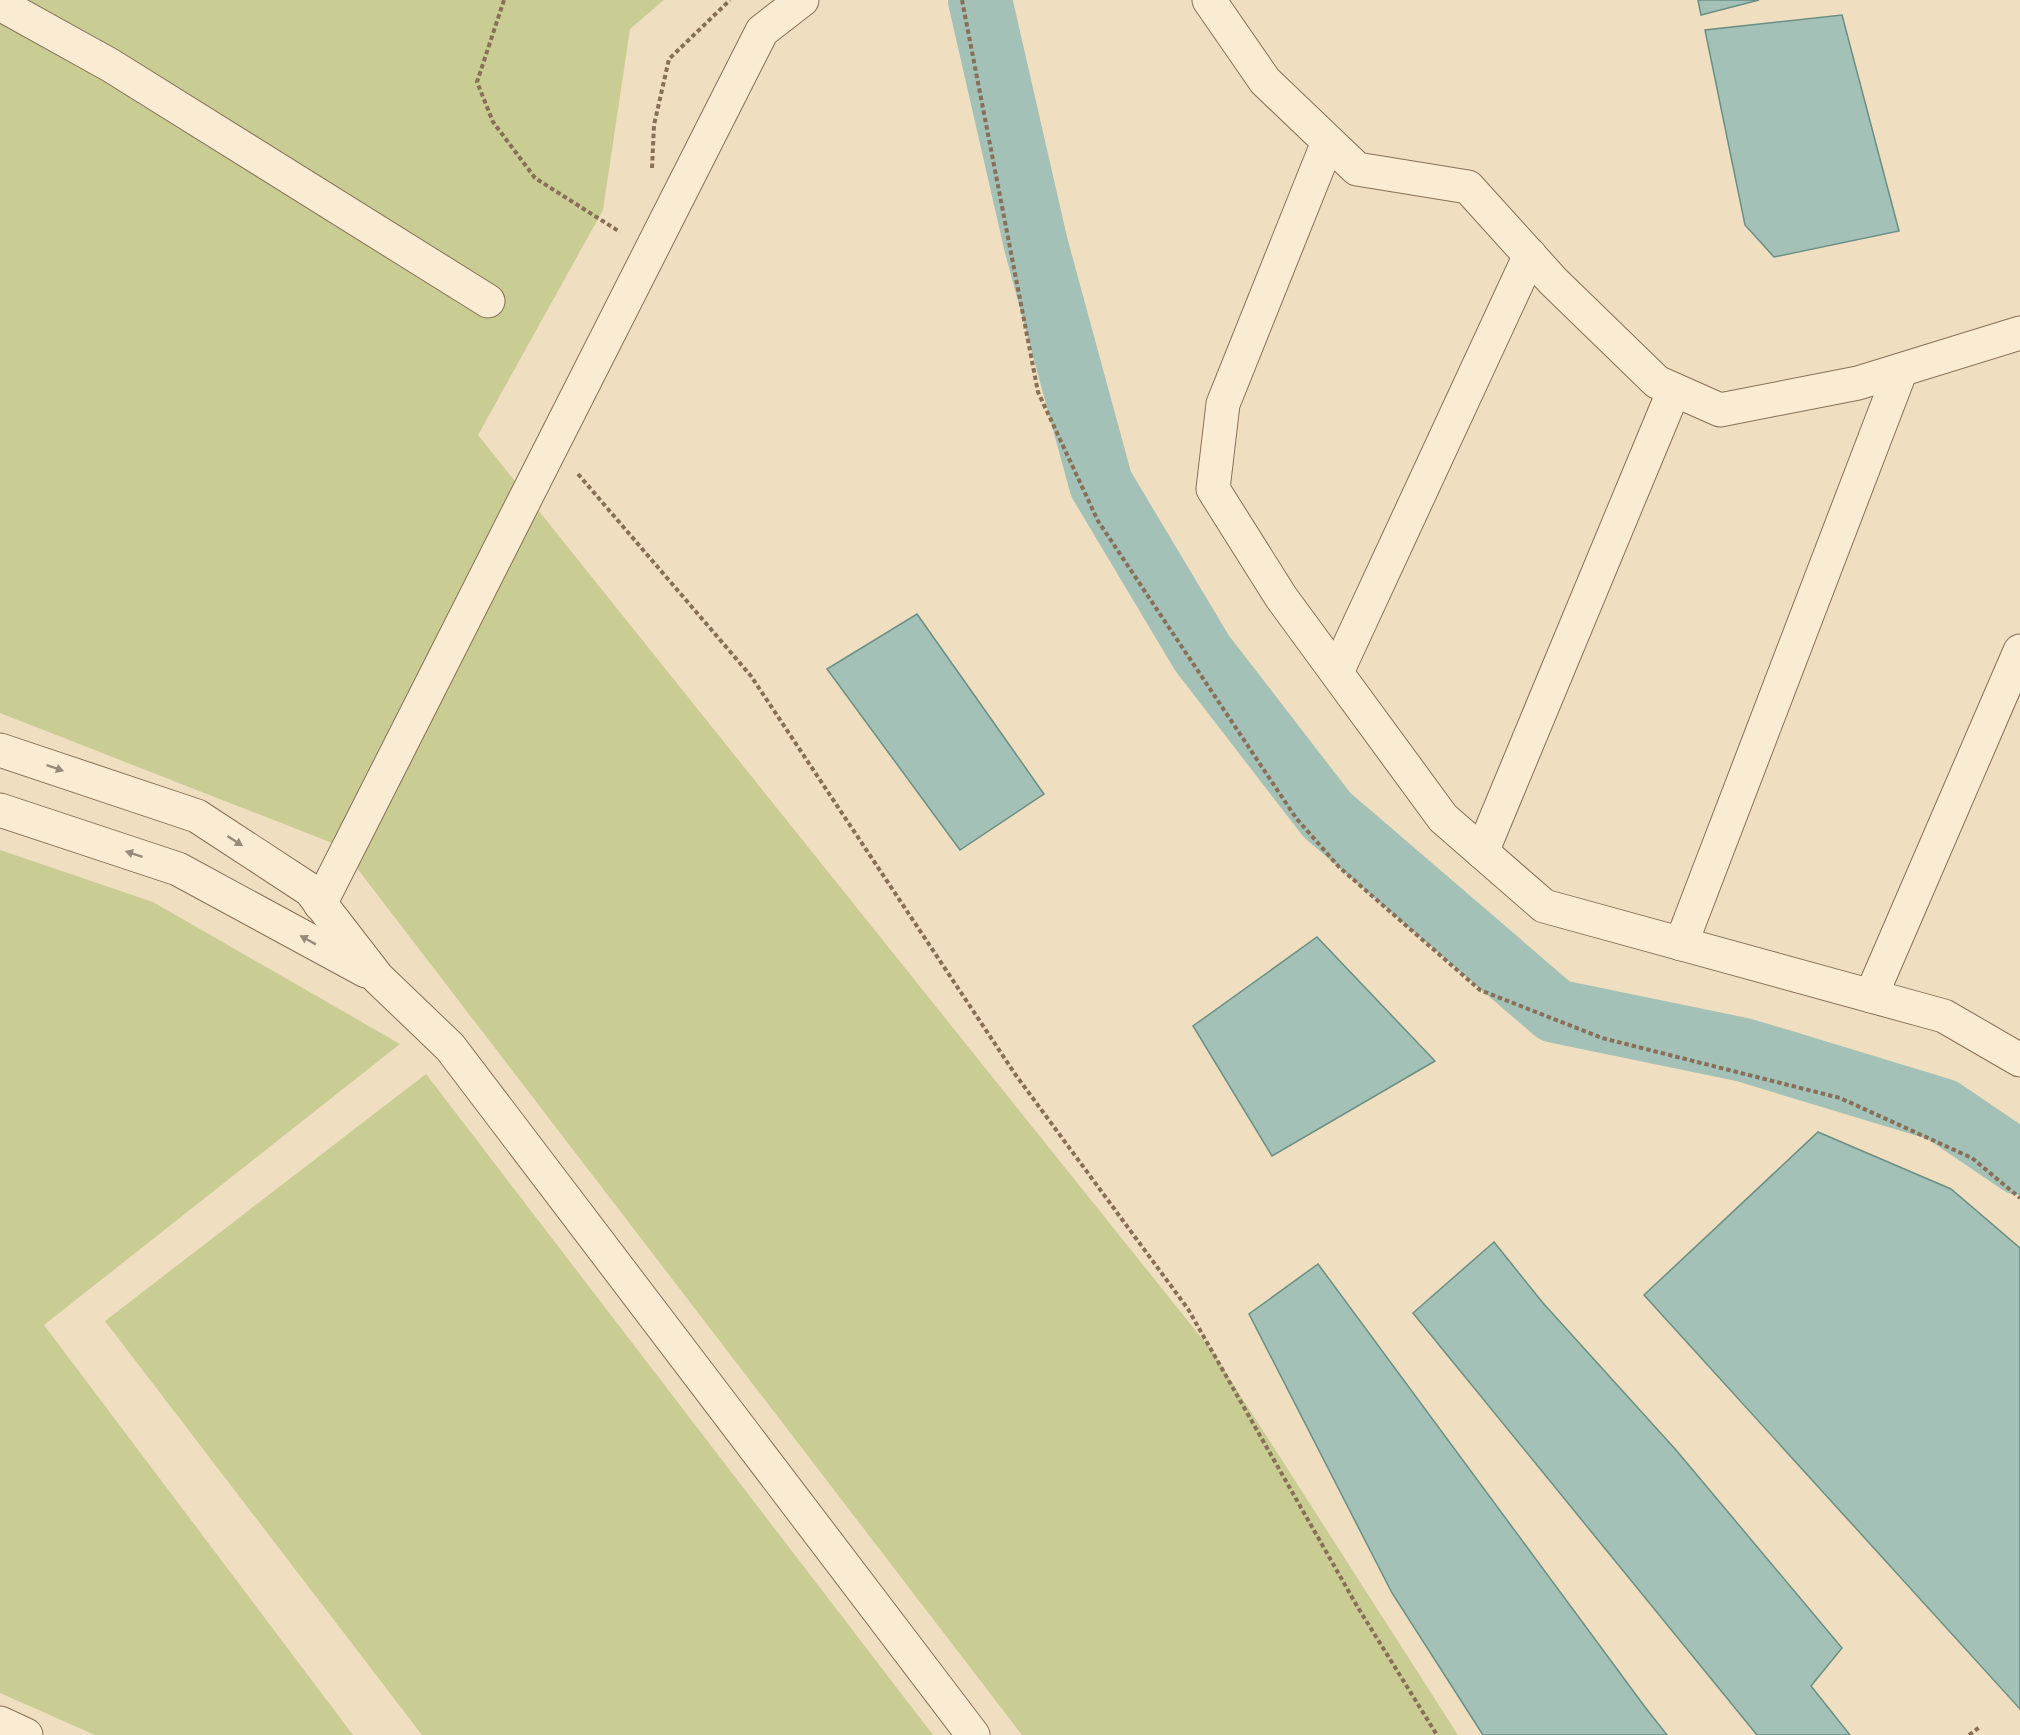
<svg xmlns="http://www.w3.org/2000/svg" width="2020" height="1735" font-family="Merriweather,serif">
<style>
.green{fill:#c9cd94}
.water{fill:#a3c1b6;stroke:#6a8f84;stroke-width:1.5}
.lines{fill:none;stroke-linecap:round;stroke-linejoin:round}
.river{stroke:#a3c1b6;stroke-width:64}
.minor-casing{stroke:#886f57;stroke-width:35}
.path{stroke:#886f57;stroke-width:4;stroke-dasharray:4.5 3;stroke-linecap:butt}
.minor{stroke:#faecd3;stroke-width:33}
.oneway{fill:#988a78}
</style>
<rect width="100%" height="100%" fill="#efdec0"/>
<g class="green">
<path d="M0 0H664L630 29 603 210 478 435 1212 1351 1458 1735H1022L340 846 0 713Z"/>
<path d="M0 850 153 902 400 1044 44 1325 353 1735H95L0 1693Z"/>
<path d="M426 1074 933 1735H422L105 1321Z"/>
</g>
<g class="water">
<path d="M1698 0H1759L1701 15Z"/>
<path d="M1842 15 1899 231 1774 257 1745 225 1705 30Z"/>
<path d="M917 614 1044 794 960 850 827 669Z"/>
<path d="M1317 937 1435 1061 1272 1156 1193 1026Z"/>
<path d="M1818 1132 1951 1189 2020 1248V1709L1644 1295Z"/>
<path d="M1494 1242 1543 1303 1676 1450 1842 1648 1811 1686 1850 1735H1757L1413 1313Z"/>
<path d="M1318 1264 1645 1707 1667 1735H1483L1392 1593 1249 1314Z"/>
</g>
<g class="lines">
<path class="river" d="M980 0 1036 245 1101 484 1202 653 1327 815 1555 1011 1744 1050 1942 1110 2020 1163"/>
<g class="minor-casing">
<g id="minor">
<path d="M1209 0 1265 81 1357 169 1468 187 1553 281 1657 382 1720 410 1858 383 2020 333"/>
<path d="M0 4 110 65 488 301"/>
<path d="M1328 142 1223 404 1213 489 1281 597 1443 818 1544 906 1944 1016 2020 1060"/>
<path d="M1337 672 1530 255"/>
<path d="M0 750 197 816 310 890 378 978 450 1047 973 1735"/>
<path d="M0 810 178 869 366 971"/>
<path d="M1482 852 1674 390"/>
<path d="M320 904 762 31 802 0"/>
<path d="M1681 944 1901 370"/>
<path d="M1871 996 2020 651"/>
<path d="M0 1723 26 1735"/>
</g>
</g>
<g class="path">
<path d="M504 0 477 82 493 122 535 178 620 232"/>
<path d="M962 0 1038 392 1098 521 1296 818 1339 867 1480 990 1602 1038 1840 1098 1972 1158 2020 1198"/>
<path d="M652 168 654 125 669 59 730 0"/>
<path d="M578 474 751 676 1015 1074 1188 1309 1357 1606 1437 1735"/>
<path d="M1969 1735 1981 1726"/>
</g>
<use href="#minor" class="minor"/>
</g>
<defs><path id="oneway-solid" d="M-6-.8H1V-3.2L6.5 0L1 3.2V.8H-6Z" transform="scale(1.5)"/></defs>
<g class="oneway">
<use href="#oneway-solid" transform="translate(55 768) rotate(19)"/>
<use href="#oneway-solid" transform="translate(235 841) rotate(33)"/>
<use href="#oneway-solid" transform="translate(134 854) rotate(-162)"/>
<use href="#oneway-solid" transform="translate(308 940) rotate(-151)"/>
</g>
</svg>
